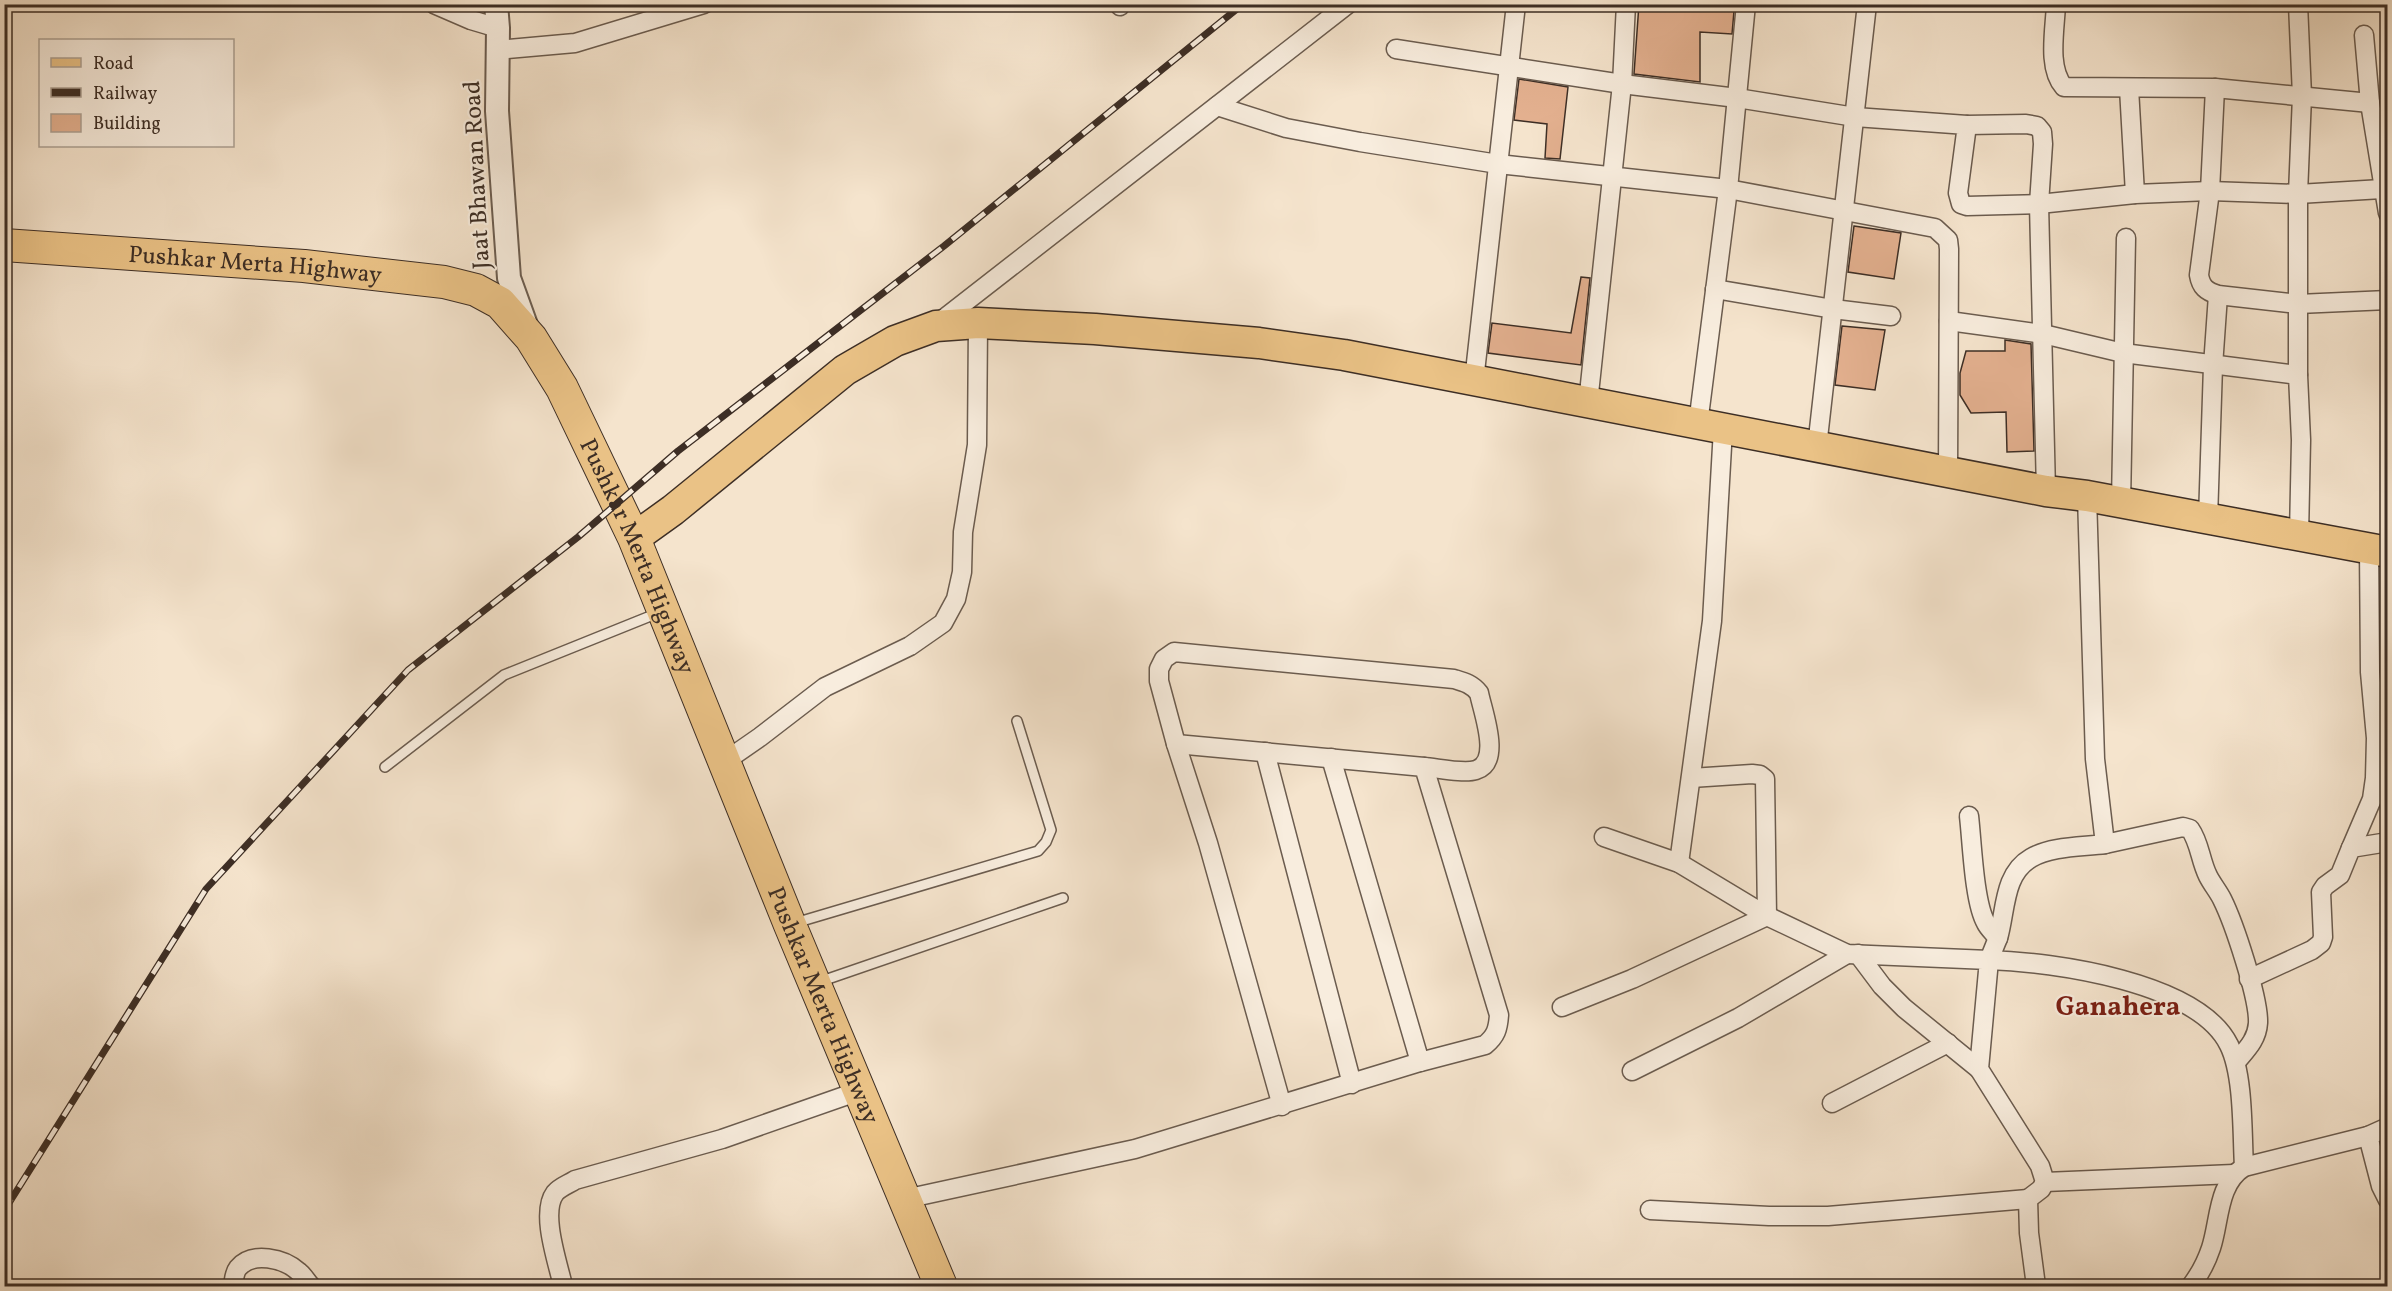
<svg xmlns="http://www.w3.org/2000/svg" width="2392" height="1291" font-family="Vollkorn,serif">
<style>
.building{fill:#e3b08f;stroke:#3d2e25;stroke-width:1.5}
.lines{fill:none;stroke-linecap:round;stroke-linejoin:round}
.service-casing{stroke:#6b5c4f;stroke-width:12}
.minor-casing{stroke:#6b5c4f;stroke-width:21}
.tertiary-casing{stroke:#6b5c4f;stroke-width:26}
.primary-casing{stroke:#3d2e25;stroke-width:33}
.trunk-casing{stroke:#3d2e25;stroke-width:34}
.service{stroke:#f8edde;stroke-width:9}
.minor{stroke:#f8edde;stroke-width:18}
.tertiary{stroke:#f8edde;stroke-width:22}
.primary{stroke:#eac286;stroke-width:30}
.trunk{stroke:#eac286;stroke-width:32}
.rail-casing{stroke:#3d2e25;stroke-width:7}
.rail{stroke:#f8edde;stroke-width:4.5;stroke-dasharray:14;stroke-linecap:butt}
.labels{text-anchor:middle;stroke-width:4.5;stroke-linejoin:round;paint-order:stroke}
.street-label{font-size:24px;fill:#3d2e25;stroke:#f8edde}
.quarter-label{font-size:27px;font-weight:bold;fill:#7a1f14;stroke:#f8edde}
</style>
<rect width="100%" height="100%" fill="#f5e4cd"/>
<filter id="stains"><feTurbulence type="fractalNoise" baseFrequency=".00333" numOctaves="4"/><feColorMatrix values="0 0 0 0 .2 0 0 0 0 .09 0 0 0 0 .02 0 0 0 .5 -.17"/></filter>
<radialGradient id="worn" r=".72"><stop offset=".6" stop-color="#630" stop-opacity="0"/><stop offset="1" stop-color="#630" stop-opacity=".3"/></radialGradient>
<g class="building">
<path d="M1639 4H1730L1731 11H1734L1732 34 1700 32V82L1634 74Z"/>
<path d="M1519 79 1568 87 1560 159 1545 158 1547 124 1514 120Z"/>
<path d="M1854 226 1901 233 1894 279 1848 272Z"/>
<path d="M1581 277 1590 278 1581 365 1488 353 1492 323 1571 333Z"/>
<path d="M1842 326 1885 330 1875 390 1835 385Z"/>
<path d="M2005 340 2031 344 2034 451 2007 452 2006 412 1971 413 1960 395V373L1966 351H2005Z"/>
</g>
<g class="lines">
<g class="service-casing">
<g id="service">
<path d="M385 767 504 675 658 613"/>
<path d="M795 923 1038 851 1046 842 1051 830 1017 721"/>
<path d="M819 982 1063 898"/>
</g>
</g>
<g class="minor-casing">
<g id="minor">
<path d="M434 4 471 20 498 28"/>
<path d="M2056 4C2055 30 2047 68 2064 87L2215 88 2370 103"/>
<path d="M1120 6 1121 4"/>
<path d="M2364 35 2370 103 2388 213"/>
<path d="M1396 49 1622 84 1737 98 1855 117 1967 125 1958 193 1961 204 1967 206 2039 204 2135 194 2210 191 2298 194 2382 189"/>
<path d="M497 50 575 43 704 4"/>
<path d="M2129 88 2135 194"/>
<path d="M2215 88 2210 191 2199 275C2201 287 2206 291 2218 295L2298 304 2388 300"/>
<path d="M1217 106 1286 128 1360 142 1498 164 1728 189 1935 228 1948 240 1949 249 1948 472"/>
<path d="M1967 125 2026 124 2037 126 2042 132 2043 144 2039 204 2046 491"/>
<path d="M1715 289 1833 309 1891 316"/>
<path d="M1949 321 2043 334 2123 353 2298 375 2301 440 2299 535"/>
<path d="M937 324 1348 4"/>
<path d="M2298 375V194L2302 96 2298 4"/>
<path d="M1474 381 1516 4"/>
<path d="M1588 403 1622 84 1626 4"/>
<path d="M1698 424 1728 189 1746 4"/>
<path d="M1817 447 1867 4"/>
<path d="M2087 496 2095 759 2105 844C2083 847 2051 846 2031 858 2003 874 2006 911 1998 938 1995 945 1992 953 1989 960 2054 962 2198 982 2229 1045 2244 1075 2242 1133 2244 1167"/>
<path d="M2121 503 2126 238"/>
<path d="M2208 519 2213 366 2218 295"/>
<path d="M1265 752 1352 1084"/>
<path d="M1331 758 1420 1062"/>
<path d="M724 762 760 737 825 687 910 646 943 623 956 599 962 572 963 532 977 445 978 323"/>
<path d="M1969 816C1972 841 1974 903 1986 923 1988 928 1994 933 1998 938"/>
<path d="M1604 837 1679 863 1767 916 1847 954 1989 960 1979 1069 2040 1166 2045 1182 2041 1189 2028 1199 2029 1233 2036 1286"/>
<path d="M2105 844 2183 827 2190 829C2200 843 2200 860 2208 876 2212 884 2218 891 2222 899 2234 923 2259 998 2258 1023 2257 1040 2246 1050 2236 1062"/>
<path d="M2351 848 2372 799 2375 778 2376 738 2370 672 2369 549"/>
<path d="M1679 863 1712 621 1723 429"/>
<path d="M1858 954 1882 986 1904 1008 1979 1069"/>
<path d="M2249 979 2312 950 2321 943 2323 937 2321 892 2325 886 2340 875 2351 848 2388 842"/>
<path d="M1562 1007 1632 979 1767 916 1765 779 1760 775 1752 774 1691 778"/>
<path d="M1632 1071 1738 1018 1847 954"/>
<path d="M1832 1103 1948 1043"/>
<path d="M1282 1106 1208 843 1176 744 1159 681V669L1164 659 1174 652 1454 679C1464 682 1472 684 1479 693 1483 713 1502 762 1476 770 1464 774 1437 768 1424 767"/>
<path d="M2368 1136 2381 1186 2388 1200"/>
<path d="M2045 1182 2234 1174"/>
<path d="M905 1199 1135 1149 1420 1062 1485 1045C1496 1036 1498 1029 1499 1015L1424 767 1176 744"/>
<path d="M1650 1210 1769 1216H1828L2028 1199"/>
<path d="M233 1286C234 1281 234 1273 238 1268 252 1251 284 1258 299 1272 304 1276 307 1282 311 1286"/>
<path d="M563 1286C558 1263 540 1213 555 1193 560 1187 569 1184 575 1180L722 1139 859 1091"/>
<path d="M2191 1286C2200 1274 2206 1263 2211 1248 2220 1221 2217 1184 2244 1167L2368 1136 2388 1127"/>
</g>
</g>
<g class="tertiary-casing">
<path id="tertiary" d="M496 4 498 28 497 111 509 278 526 325"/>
</g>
<g class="primary-casing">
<path id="primary" d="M634 538 673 510 845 370 895 341 936 326 978 323 1095 329 1259 343 1344 355 2046 491 2087 496 2388 552"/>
</g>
<g class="trunk-casing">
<g id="trunk">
<path id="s1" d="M4 245 304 266 444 282 476 290 500 303 531 338 562 388 634 538 790 925 941 1286"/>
</g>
</g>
<use href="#service" class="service"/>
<use href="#minor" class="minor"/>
<use href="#tertiary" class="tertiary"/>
<use href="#primary" class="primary"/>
<use href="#trunk" class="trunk"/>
<g class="rail-casing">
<path id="rail" d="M4 1211 206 889 408 670 578 537 678 451 944 246 1243 4"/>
</g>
<use href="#rail" class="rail"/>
</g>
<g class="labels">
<g class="street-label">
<text transform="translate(476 175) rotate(-93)" y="8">Jaat Bhawan Road</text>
<text dy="8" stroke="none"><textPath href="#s1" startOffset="252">Pushkar Merta Highway</textPath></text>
<text dy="8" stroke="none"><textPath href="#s1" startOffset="792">Pushkar Merta Highway</textPath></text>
<text dy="8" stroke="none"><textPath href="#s1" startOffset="1278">Pushkar Merta Highway</textPath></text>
</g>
<g class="quarter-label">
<text x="2118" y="1015">Ganahera</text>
</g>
</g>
<rect width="2392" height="1291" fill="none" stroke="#f5e4cd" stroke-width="24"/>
<rect x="6" y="6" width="2380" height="1279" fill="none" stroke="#3d2e25" stroke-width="3"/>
<rect x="12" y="12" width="2368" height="1267" fill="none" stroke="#3d2e25" stroke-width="1.5"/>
<rect x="39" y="39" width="195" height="108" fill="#f8edde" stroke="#ada194" stroke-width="1.5"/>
<rect x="51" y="58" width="30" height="9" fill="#eac286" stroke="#ada194" stroke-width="1.5"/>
<text x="93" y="69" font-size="18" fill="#3d2e25">Road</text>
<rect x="51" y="88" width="30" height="9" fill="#3d2e25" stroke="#ada194" stroke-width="1.5"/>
<text x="93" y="99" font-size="18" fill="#3d2e25">Railway</text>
<rect x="51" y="114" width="30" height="18" fill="#e3b08f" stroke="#ada194" stroke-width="1.5"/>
<text x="93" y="129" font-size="18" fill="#3d2e25">Building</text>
<rect width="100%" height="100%" filter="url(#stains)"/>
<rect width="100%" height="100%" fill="url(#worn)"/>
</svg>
